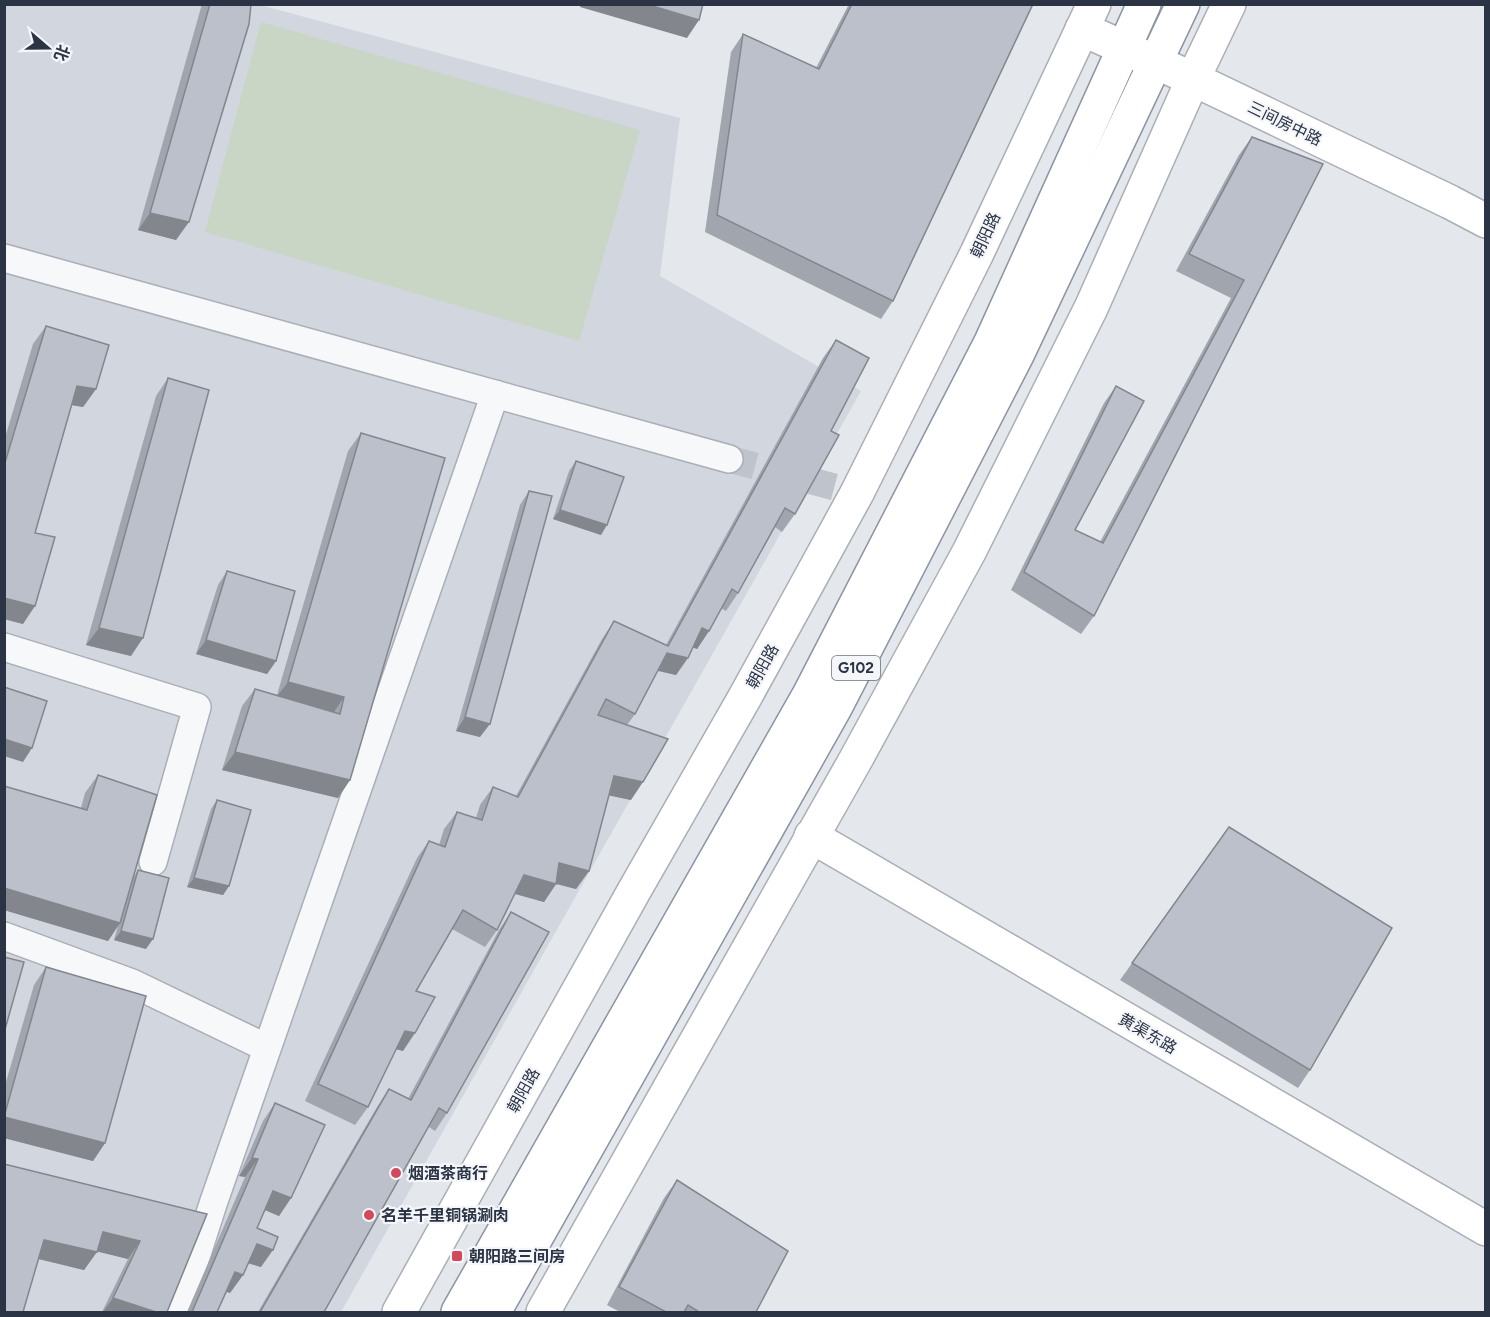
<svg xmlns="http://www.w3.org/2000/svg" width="1490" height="1317" font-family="Figtree,'Noto Sans SC',sans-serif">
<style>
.built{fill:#d2d6de}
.green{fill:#c9d6c5}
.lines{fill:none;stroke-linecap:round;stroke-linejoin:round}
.street-tunnel{stroke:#bfc3cb;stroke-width:27;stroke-dasharray:27 14;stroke-linecap:butt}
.street-casing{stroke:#a9aeb7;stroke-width:30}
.secondary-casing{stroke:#a9aeb7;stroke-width:36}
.highway-casing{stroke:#8b94a3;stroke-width:36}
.street{stroke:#f7f8fa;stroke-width:27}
.secondary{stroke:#fff;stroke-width:33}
.highway{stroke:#fff;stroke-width:33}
.wall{fill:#a1a5ae}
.shaded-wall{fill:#83868d}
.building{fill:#bbc0ca;stroke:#83868d;stroke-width:1.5}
.poi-dot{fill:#d1495b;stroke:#f4f6f9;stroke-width:2}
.labels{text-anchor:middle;stroke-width:4.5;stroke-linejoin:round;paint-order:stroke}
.shield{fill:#f4f6f9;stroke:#676e7b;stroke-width:1.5}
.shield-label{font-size:15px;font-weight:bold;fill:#2b3445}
.street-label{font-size:16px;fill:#2b3445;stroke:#f4f6f9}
.poi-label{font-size:16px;font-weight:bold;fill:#2b3445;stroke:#f4f6f9;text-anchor:start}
</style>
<rect width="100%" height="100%" fill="#e4e7ec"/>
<path class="built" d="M5 5H260L680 118 660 276 861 391 341 1312H5Z"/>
<path class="green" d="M261 22 640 130 579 341 205 232Z"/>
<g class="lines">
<path class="street-tunnel" d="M729 459 857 493"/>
<g class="street-casing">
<g id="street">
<path d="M4 258 729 459"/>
<path d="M4 647 197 707 153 862"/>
<path d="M4 936 132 983 267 1048"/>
<path d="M172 1312 187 1285 213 1204 495 394"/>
</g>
</g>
<g class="secondary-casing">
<g id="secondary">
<path d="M1082 29 1193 79 1450 202 1486 221"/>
<path d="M811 836 1486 1229"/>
<path d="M399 1312 634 891 745 697 857 493 977 253 1094 4"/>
<path d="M543 1312 856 759 969 552 1091 308 1193 79 1229 4"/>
</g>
</g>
<g class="highway-casing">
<g id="highway">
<path d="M458 1312 809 695 991 342 1144 4"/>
<path d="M494 1312 835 708 1017 355 1183 4"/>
</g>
</g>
<use href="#street" class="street"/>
<use href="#secondary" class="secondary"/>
<use href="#highway" class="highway"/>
</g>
<g class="wall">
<path d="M202 4H251L176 240 138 230Z"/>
<path d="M849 4H1033L893 301 881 319 705 232 731 52 743 34 816 68Z"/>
<path d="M1252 137 1323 164 1094 616 1081 634 1011 590 1104 403 1116 386 1075 530 1100 542 1231 298 1176 271 1239 155Z"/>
<path d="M46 326 96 389 83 407 72 405 35 533 23 624 4 619V441L33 344Z"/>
<path d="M836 340 831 431 795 514 782 532 775 527 738 593 726 611 721 608 709 631 697 649 693 647 676 675 658 671 635 714 627 725 631 800 609 795 589 871 576 889 556 884 544 902 515 894 497 930 485 947 452 929 416 991 403 1051 396 1049 368 1107 355 1125 305 1101 417 858 429 841 439 845 444 829 457 812 476 818 480 805 493 787 516 796 602 639 614 621 666 645 823 358Z"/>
<path d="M168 378 131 656 86 645 156 396Z"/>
<path d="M361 433 350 780 338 798 222 770 242 706 255 689 277 695 348 451Z"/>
<path d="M576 461 601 535 553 519 569 471Z"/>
<path d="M529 491 480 737 456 731 520 505Z"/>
<path d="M227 571 276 661 267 674 196 654 218 585Z"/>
<path d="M98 775 134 876 138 870 146 949 114 940 118 926 108 941 4 910V786L81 808 85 793Z"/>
<path d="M217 800 229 886 223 895 187 887 211 809Z"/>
<path d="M1229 827 1310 1070 1298 1088 1120 980Z"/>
<path d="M511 912 447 1113 435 1131 429 1127 324 1312H258L377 1107 389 1089 408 1099 499 930Z"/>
<path d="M46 967 105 1143 93 1161 4 1138V1089L34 985Z"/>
<path d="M275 1103 291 1198 279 1216 265 1210 257 1228 261 1267 248 1263 243 1275 230 1293 227 1292 217 1312H187L245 1177 239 1176 263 1121Z"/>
<path d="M4 1164 207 1214 167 1312H102L128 1259 97 1251 84 1270 38 1259Z"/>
<path d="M677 1180 756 1312H620L607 1305 664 1198Z"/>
</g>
<g class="shaded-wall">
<path d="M581 4H646L699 20 687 38 580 7Z"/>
<path d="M150 213 189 222 176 240 138 230Z"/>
<path d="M77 386 96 389 83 407 65 404Z"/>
<path d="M560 510 607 525 601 535 553 519Z"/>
<path d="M4 598 35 606 23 624 4 619Z"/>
<path d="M99 628 143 638 131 656 86 645Z"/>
<path d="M702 628 709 631 697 649 689 646Z"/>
<path d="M206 640 276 661 267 674 196 654Z"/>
<path d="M667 653 688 658 676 675 655 670Z"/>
<path d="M288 682 344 697 332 715 275 699Z"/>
<path d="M465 717 490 724 480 737 456 731Z"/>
<path d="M4 739 32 748 23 762 4 756Z"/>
<path d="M235 752 350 780 338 798 222 770Z"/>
<path d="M614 776 643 782 631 800 602 794Z"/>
<path d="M559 863 589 871 576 889 546 881Z"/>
<path d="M524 875 556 884 544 902 512 893Z"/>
<path d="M194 878 229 886 223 895 187 887Z"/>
<path d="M4 888 120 923 108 941 4 910Z"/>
<path d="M121 931 153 939 146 949 114 940Z"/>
<path d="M405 1031 415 1033 403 1051 392 1048Z"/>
<path d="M4 1117 105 1143 93 1161 4 1138Z"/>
<path d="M252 1158 258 1159 245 1177 239 1176Z"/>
<path d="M273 1191 291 1198 279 1216 260 1208Z"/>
<path d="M103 1232 140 1241 128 1259 91 1250Z"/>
<path d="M44 1240 97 1252 84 1270 31 1257Z"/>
<path d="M257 1244 273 1250 261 1267 244 1262Z"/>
<path d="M235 1272 243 1275 230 1293 222 1290Z"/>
<path d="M113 1298 156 1312H103Z"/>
</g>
<g class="building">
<path d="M210 4H251L249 24 189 222 150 213Z"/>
<path d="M646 4H703L699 20Z"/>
<path d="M852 4H1033L893 301 717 215 743 34 819 69Z"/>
<path d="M1252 137 1323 164 1094 616 1024 572 1116 386 1144 401 1075 530 1103 543 1244 280 1189 254Z"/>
<path d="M46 326 109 345 96 389 77 386 35 533 55 537 35 606 4 598V466Z"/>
<path d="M836 340 869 358 831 431 839 435 795 514 785 508 738 593 732 589 709 631 702 628 688 658 667 653 635 714 606 699 598 715 668 739 643 782 614 776 589 871 559 863 556 884 524 875 497 930 463 910 416 991 435 997 415 1033 405 1031 368 1107 318 1084 429 841 445 847 457 812 482 820 493 787 518 797 614 621 668 646Z"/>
<path d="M168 378 209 390 143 638 99 628Z"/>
<path d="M361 433 445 458 350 780 235 752 255 689 340 714 344 697 288 682Z"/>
<path d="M576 461 624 477 607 525 560 510Z"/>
<path d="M529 491 552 496 490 724 465 717Z"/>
<path d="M227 571 295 591 276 661 206 640Z"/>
<path d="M4 687 47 701 32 748 4 739Z"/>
<path d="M98 775 157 795 120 923 4 888V786L87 810Z"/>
<path d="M217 800 251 810 229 886 194 878Z"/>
<path d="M1229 827 1392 928 1310 1070 1132 963Z"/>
<path d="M138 870 169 878 153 939 121 931Z"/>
<path d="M511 912 549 932 447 1113 439 1108 324 1312H260L389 1089 411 1100Z"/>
<path d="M4 957 24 962 4 1033Z"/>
<path d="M46 967 146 996 105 1143 4 1117Z"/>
<path d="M275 1103 325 1125 291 1198 273 1191 257 1228 278 1237 273 1250 257 1244 243 1275 235 1272 217 1312H192L258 1159 252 1158Z"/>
<path d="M4 1164 207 1214 167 1312H156L113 1298 140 1241 103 1232 97 1252 44 1240 23 1312H4Z"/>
<path d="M677 1180 788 1251 756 1312H699L688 1305 684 1312H666L619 1287Z"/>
</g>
<g class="poi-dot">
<circle cx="396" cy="1173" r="6"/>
<circle cx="369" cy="1215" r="6"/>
<rect x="451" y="1250" width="12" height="12" rx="3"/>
</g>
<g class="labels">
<rect class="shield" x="832" y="656" width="48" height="24" rx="4.5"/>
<g class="shield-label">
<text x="856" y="673">G102</text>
</g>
<g class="street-label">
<text transform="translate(1285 123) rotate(26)" y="6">三间房中路</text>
<text transform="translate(985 235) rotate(-65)" y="6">朝阳路</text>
<text transform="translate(762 666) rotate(-61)" y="6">朝阳路</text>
<text transform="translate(1148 1033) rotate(30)" y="6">黄渠东路</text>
<text transform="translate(523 1090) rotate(-61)" y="6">朝阳路</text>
</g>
<g class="poi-label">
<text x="408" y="1179">烟酒茶商行</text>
<text x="381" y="1221">名羊千里铜锅涮肉</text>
<text x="469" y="1262">朝阳路三间房</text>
</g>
</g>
<rect width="1490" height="1317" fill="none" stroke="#2b3445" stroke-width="12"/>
<g transform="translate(48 48) rotate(110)" stroke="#f4f6f9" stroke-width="4.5" paint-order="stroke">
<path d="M0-4.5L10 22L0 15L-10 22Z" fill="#2b3445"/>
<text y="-9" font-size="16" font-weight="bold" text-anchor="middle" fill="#2b3445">北</text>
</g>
</svg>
